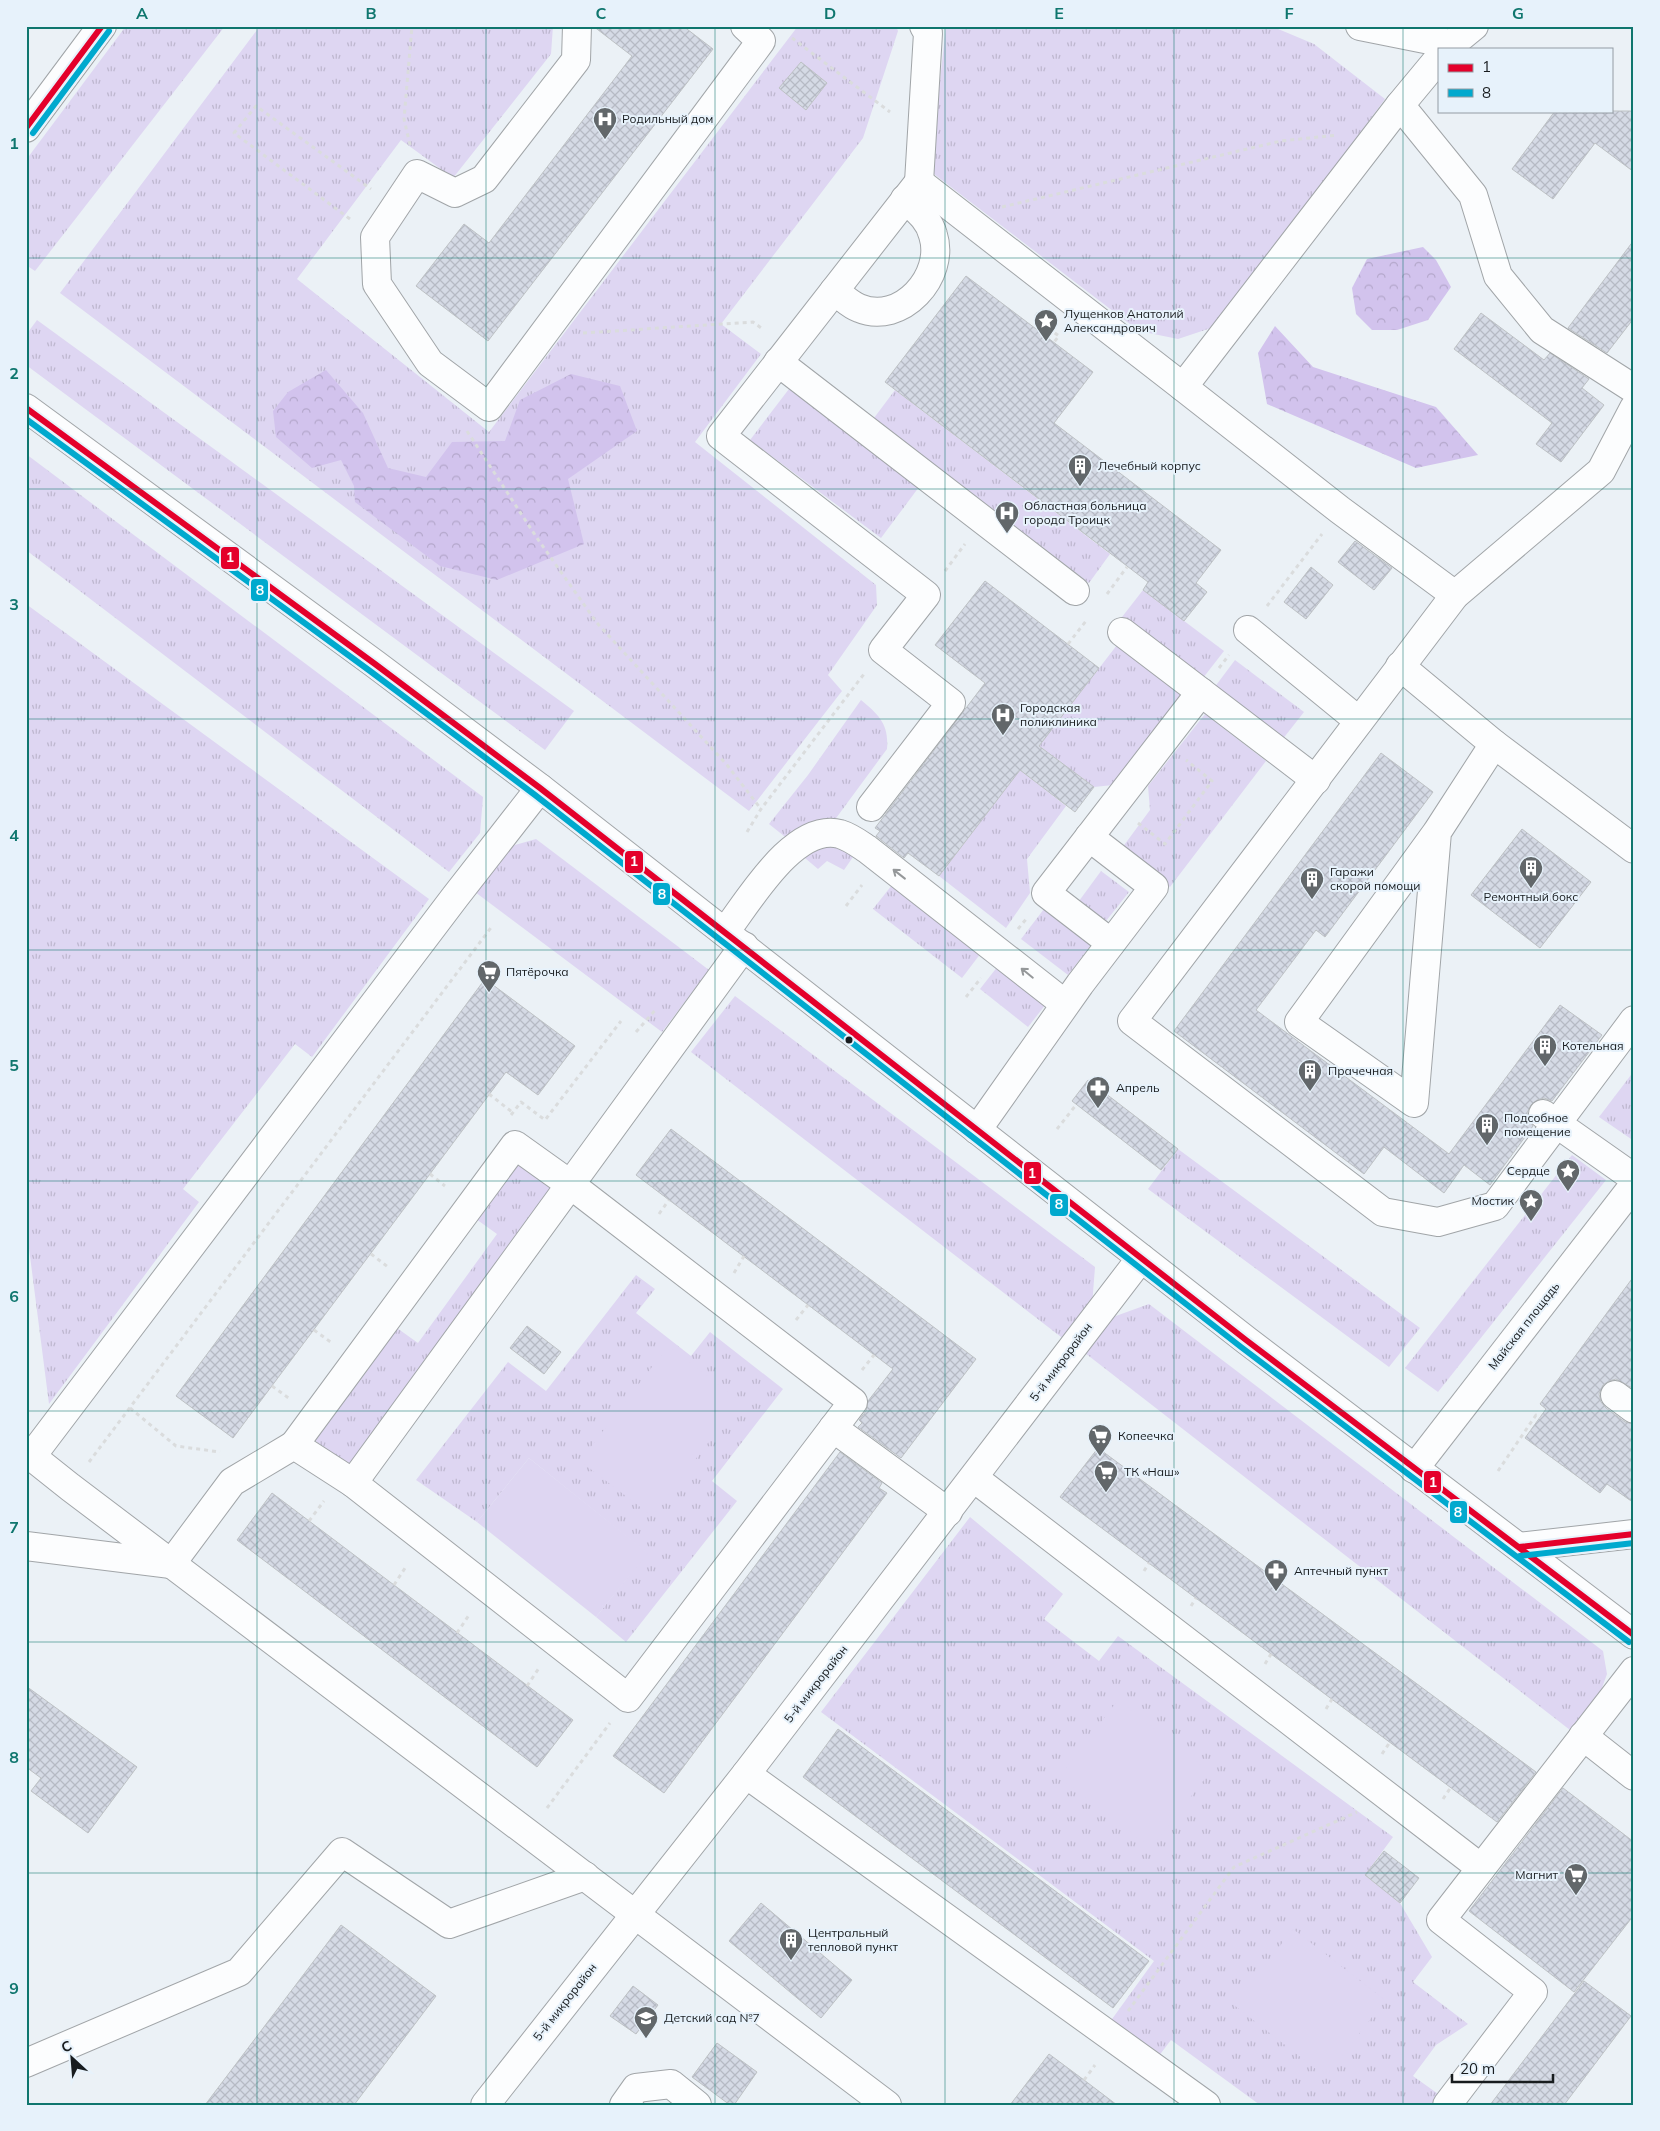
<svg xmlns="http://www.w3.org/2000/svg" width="1660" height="2131" font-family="Mulish,sans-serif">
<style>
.grass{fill:url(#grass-tufts)}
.forest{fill:url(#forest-crowns)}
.green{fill:#ded6f2}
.building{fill:url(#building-cross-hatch);stroke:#bdc1c4}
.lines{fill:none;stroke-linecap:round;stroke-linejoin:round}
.minor-casing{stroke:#a1a5a8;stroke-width:30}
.path{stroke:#dadcdd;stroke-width:3;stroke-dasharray:4 4;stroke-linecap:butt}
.minor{stroke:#fcfdfe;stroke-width:28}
.bus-1-casing{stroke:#e7f2fb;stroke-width:10}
.bus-2-casing{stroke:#e7f2fb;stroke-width:10}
.bus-1{stroke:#e4002b;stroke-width:6}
.bus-2{stroke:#00a9ce;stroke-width:6}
.oneway{stroke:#95989a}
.grid{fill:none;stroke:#0f766e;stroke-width:1;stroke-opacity:0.55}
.bus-dot{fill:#181c1f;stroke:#e7f2fb;stroke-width:2}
.labels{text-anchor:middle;stroke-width:4;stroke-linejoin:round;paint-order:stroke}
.poi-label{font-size:12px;fill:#181c1f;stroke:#e7f2fb;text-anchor:start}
.street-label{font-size:12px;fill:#181c1f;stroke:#e7f2fb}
.line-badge{stroke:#e7f2fb;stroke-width:2}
.badge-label{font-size:14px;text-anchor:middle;font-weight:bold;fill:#fff}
.neatline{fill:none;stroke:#0f766e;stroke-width:2}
.grid-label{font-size:16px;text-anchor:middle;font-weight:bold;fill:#0f766e}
</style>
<defs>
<pattern id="grass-tufts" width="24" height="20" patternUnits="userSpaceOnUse" patternTransform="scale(1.25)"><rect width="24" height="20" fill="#ded6f2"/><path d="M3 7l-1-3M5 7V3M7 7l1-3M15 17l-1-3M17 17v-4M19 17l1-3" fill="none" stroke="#beb7cf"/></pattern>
<pattern id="forest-crowns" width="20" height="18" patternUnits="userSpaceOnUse" patternTransform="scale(1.25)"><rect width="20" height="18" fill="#d2c3ed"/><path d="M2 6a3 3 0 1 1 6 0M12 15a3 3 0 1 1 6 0" fill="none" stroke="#b4a7cb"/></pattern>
<pattern id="building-cross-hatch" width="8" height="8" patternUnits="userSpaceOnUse" patternTransform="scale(1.25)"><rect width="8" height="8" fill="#d5dae5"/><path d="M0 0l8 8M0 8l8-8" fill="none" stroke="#b6bac4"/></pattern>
</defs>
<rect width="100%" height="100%" fill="#ebf1f6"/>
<g class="grass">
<path d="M126 26H225L35 271 26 265V160Z"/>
<path d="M260 26H553L551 54 453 178 401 140 297 279 489 432 798 26H896L898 31 863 138 721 324 761 354 695 442 876 585 877 605 828 675 842 691 749 811 60 293Z"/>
<path d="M946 26H1271L1314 44 1385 99 1217 326 1178 339 1139 331 930 171Z"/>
<path d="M37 320 574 711 545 750 26 365V335Z"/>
<path d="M789 389 919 487 881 538 750 440Z"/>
<path d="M895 390 1110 554 1089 583 874 418Z"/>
<path d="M26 454 483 797 480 833 449 872 26 550Z"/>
<path d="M1143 590 1224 651 1203 678 1122 617Z"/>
<path d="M26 604 429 899 312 1057 295 1044 183 1189 199 1202 49 1404 26 1225Z"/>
<path d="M1117 645 1184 697 1113 785 1094 787 1039 746Z"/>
<path d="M1235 660 1304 712 1282 740 1214 688Z"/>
<path d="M861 700C879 715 889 724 887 749L831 825 789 840 769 824 808 775Z"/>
<path d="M1205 714 1266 761 1170 887 1122 848 1150 810 1148 786Z"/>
<path d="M1020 770 1066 806 1027 859 1030 893 1006 928 939 876Z"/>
<path d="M536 839 709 970 662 1032 475 892 504 848Z"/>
<path d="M831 843 855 854 844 870 827 861 818 869 799 853Z"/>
<path d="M1101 871 1129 892 1106 921 1079 901Z"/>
<path d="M892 885 981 953 962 978 873 909Z"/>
<path d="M1044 909 1091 945 1068 975 1021 939Z"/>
<path d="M998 966 1046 1004 1028 1027 980 989Z"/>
<path d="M735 996 1095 1267 1092 1306 1065 1340 691 1052Z"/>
<path d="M1634 1071V1141L1599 1117Z"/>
<path d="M1178 1149 1420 1328 1389 1367 1148 1189Z"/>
<path d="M1572 1155 1606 1180 1438 1392 1405 1368Z"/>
<path d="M518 1161 557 1189 353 1469 314 1440 397 1328 418 1343 497 1234 476 1219Z"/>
<path d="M636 1275 655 1289 636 1313 691 1356 710 1332 783 1389 712 1481 737 1501 626 1642 596 1617 647 1553 529 1458 477 1522 416 1480 508 1362 546 1391Z"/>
<path d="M1149 1304 1603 1651 1607 1674 1598 1699 1570 1730 1085 1353 1113 1317Z"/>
<path d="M970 1517 1063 1594 1044 1619 1099 1661 1118 1636 1393 1837 1365 1875 1400 1903 1432 1957 1413 1982 1468 2024 1436 2045 1413 2076 1441 2096 1435 2105H1260L1171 2040 1155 2061 1107 2026 1154 1961 821 1712Z"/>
</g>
<g class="forest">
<path d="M1423 247 1436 260 1451 287 1428 320 1397 330H1372L1356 314 1352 288 1367 259Z"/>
<path d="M1275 326 1313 367 1436 407 1478 455 1416 468 1267 404 1258 353Z"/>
<path d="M326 370 363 413 388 468 426 477 452 442 505 441 520 400 571 374 620 386 637 431 568 479 584 544 497 580 440 566 355 502 354 486 341 460 312 468 276 437 273 411 288 392Z"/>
</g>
<g class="green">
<path d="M668 1346 740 1401 652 1516 580 1461Z"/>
<path d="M529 1458 648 1553 596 1617 477 1522Z"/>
<path d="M1118 1700 1210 1772 1151 1848 1059 1777Z"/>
<path d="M1293 1929 1385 2000 1326 2077 1234 2005Z"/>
</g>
<g class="building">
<path d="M593 26H683L713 49 488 341 416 286 464 224 489 243 632 56Z"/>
<path d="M801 62 827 83 806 110 779 88Z"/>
<path d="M1555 111H1634V172L1595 143 1553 199 1512 169Z"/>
<path d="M1634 240V318L1607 353 1568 328Z"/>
<path d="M966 276 1093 372 1054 423 1221 550 1196 583 1207 592 1184 621 1143 590 1148 582 885 382Z"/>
<path d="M1481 313 1544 360 1550 353 1589 379 1582 388 1604 405 1561 462 1536 444 1552 423 1454 349Z"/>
<path d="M1355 541 1392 568 1374 590 1338 562Z"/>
<path d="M1311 567 1333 585 1306 619 1284 602Z"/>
<path d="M985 581 1099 668 1039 746 1094 787 1075 812 1020 770 939 876 908 853 904 858 876 836 880 831 875 828 985 683 935 645Z"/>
<path d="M1381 753 1433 792 1325 937 1316 930 1256 1010 1449 1154 1560 1005 1602 1035 1552 1101 1544 1098 1537 1100 1531 1105 1527 1113 1529 1120 1533 1126 1490 1185 1464 1165 1444 1193 1384 1147 1364 1174 1174 1031Z"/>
<path d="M1522 829 1591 882 1540 948 1471 895Z"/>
<path d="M485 979 575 1046 538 1095 506 1072 233 1438 176 1396Z"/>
<path d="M1088 1080 1178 1149 1161 1170 1072 1101Z"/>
<path d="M671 1129 976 1359 901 1458 858 1427 862 1423 859 1420 866 1411 868 1401 893 1369 636 1175Z"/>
<path d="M1634 1276V1389L1616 1379 1609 1381 1603 1385 1599 1394 1601 1402 1606 1408 1625 1422 1634 1424V1503L1607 1484 1600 1493 1525 1438 1546 1409 1540 1404Z"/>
<path d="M527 1326 561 1352 544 1374 510 1348Z"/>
<path d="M1098 1448 1536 1772 1497 1822 1060 1497Z"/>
<path d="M840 1452 882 1483 879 1488 887 1493 664 1793 613 1756Z"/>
<path d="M272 1493 573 1720 537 1767 237 1540Z"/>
<path d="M26 1686 137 1767 88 1833 31 1791 41 1778 26 1767Z"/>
<path d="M838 1729 1149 1961 1113 2008 803 1777Z"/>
<path d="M1563 1788 1634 1842V1915L1574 1992 1469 1911Z"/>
<path d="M1384 1851 1419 1878 1400 1903 1365 1875Z"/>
<path d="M761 1903 852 1980 821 2018 729 1941Z"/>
<path d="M341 1925 436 1996 354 2105H205Z"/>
<path d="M1584 1981 1631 2016 1564 2105H1490Z"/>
<path d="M633 1986 658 2005 636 2034 610 2016Z"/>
<path d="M717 2043 757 2072 734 2105H730L692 2077Z"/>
<path d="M1049 2054 1084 2080 1117 2105H1010Z"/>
</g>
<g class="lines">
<g class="minor-casing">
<g id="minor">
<path d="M577 26 576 60 484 179 455 193 417 174 375 237 377 284 430 363 489 407 761 41 745 26"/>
<path d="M1360 26 1450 44"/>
<path d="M1446 49 1474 26"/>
<path d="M1400 105 1473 195 1498 276 1542 330 1634 389"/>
<path d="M26 128 102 26"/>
<path d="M919 182 928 33 924 26"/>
<path d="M834 291C842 296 850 305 859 308 901 326 946 276 933 235 929 219 917 210 905 199"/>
<path d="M778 362 1075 591"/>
<path d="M1183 387 1340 510 1455 595"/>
<path d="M26 408 375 664 540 788 1246 1340 1634 1635"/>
<path d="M1634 408 1601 471 1455 595 1132 1021 1383 1212 1438 1222 1495 1206 1634 1020"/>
<path d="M1248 630 1359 721"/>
<path d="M1122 632 1316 780"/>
<path d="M1400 666 1494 744 1437 832 1299 1022 1414 1103 1437 832"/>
<path d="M1494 744 1634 849"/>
<path d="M871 807 951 703 883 650 926 595 721 436 919 182 1183 387 1400 105 1439 58"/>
<path d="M725 932C749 901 794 822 840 834 850 837 858 843 867 849L1065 1004"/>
<path d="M1111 943 1046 893 1201 692"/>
<path d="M1543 1114 1634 1178"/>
<path d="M977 1130 1080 984 1154 887 1089 837"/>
<path d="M1615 1395 1634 1409"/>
<path d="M833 1428 948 1512"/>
<path d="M294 1445 515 1145 571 1185 853 1402 628 1698 353 1483 744 946"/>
<path d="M26 1452 70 1487 887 2105"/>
<path d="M31 1457 455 897 540 788"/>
<path d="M1414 1469 1634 1185"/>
<path d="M974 1478 1481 1868"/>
<path d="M26 1546 171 1564 232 1482 294 1445 353 1483"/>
<path d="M1519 1547 1634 1534"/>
<path d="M1583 1736 1634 1776"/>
<path d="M746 1774 1206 2105"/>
<path d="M26 2063 239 1972 342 1852 449 1924 585 1876"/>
<path d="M485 2105 746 1774 1141 1258"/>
<path d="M624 2105 636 2088 671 2084 697 2105"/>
<path d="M1447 2105 1533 1992 1441 1920 1634 1671"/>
</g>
</g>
<g class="path">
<path d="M792 38 890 112"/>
<path d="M410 145 404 119 412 26"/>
<path d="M1002 207 1281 141 1338 135"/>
<path d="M350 219 234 133 256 106 371 189"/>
<path d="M1038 313 1034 318 1059 336 1054 342"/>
<path d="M583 333 753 322 764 330"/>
<path d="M467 431 537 538 597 623 727 765 761 809"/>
<path d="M945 571 965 544"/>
<path d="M1107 594 1127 567"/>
<path d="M1267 606 1322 534"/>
<path d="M1068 644 1086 621"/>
<path d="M1219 668 1229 655"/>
<path d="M1138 823 1165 844 1212 781 1186 760"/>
<path d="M747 832 761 809 864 674"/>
<path d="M846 906 862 885"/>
<path d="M1018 929 1027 918"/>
<path d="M966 997 981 978"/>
<path d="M636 1032 657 1008"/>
<path d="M489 1094 512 1112"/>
<path d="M511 1115 521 1102 545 1120 621 1021"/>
<path d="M1057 1129 1076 1105"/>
<path d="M430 1174 445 1186"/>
<path d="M659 1214 669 1200"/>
<path d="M371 1254 388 1267"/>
<path d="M734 1273 744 1256"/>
<path d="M796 1320 808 1305"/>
<path d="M314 1330 332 1343"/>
<path d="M862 1370 874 1355"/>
<path d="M272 1386 290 1399"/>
<path d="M130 1408 176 1446 220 1452"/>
<path d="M89 1462 493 925"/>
<path d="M1498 1471 1536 1415 1540 1418"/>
<path d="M309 1521 324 1501"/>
<path d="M1144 1571 1149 1563"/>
<path d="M394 1585 407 1565"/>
<path d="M1191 1606 1196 1598"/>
<path d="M457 1633 469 1615"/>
<path d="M1265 1664 1271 1654"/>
<path d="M527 1686 539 1668"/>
<path d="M1326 1709 1332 1699"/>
<path d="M1382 1754 1390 1742"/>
<path d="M1443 1799 1451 1787"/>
<path d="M547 1808 610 1723"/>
<path d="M1128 2011 1234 1867 1357 1812"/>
<path d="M1084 2080 1095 2065"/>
</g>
<use href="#minor" class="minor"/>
<g class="bus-1-casing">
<g id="bus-1">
<path d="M26 128 102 26"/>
<path d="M26 408 375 664 540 788 1246 1340 1634 1635"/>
<path d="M1519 1547 1634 1534"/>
</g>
</g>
<g class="bus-2-casing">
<g id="bus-2">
<path d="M33 133 109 31"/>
<path d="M26 419 370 671 535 795 1241 1347 1629 1642"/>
<path d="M1520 1556 1634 1543"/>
</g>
</g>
<use href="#bus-1" class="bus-1"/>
<use href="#bus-2" class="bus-2"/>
</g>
<defs><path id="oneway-shaft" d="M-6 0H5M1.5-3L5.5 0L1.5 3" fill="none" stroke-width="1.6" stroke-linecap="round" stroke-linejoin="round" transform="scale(1.25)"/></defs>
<g class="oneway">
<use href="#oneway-shaft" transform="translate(899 874) rotate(-142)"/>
<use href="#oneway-shaft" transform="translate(1027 973) rotate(-141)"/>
</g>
<path class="grid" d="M257 26V2105M486 26V2105M715 26V2105M945 26V2105M1174 26V2105M1403 26V2105M26 258H1634M26 489H1634M26 719H1634M26 950H1634M26 1181H1634M26 1411H1634M26 1642H1634M26 1873H1634"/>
<defs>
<g id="hospital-pin" transform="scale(1.25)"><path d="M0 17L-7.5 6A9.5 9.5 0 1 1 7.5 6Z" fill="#62676a" stroke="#e7f2fb"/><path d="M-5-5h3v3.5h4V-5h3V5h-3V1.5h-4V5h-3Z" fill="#fff"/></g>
<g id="sight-pin" transform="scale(1.25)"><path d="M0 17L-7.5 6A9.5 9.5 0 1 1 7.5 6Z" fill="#62676a" stroke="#e7f2fb"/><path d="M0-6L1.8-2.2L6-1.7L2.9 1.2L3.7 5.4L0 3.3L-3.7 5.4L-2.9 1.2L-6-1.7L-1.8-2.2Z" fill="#fff"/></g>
<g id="building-pin" transform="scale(1.25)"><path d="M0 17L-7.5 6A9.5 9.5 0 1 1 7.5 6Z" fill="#62676a" stroke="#e7f2fb"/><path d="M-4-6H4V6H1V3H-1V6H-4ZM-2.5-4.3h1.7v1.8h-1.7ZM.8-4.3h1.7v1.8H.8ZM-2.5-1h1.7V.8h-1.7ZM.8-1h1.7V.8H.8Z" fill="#fff"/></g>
<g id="supermarket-pin" transform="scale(1.25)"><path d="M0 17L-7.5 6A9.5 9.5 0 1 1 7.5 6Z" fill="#62676a" stroke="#e7f2fb"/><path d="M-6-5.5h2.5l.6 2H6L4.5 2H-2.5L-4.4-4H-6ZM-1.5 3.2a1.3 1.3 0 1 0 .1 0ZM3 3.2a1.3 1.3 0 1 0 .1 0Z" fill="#fff"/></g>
<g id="pharmacy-pin" transform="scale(1.25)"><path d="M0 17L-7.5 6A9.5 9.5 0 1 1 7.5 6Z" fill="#62676a" stroke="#e7f2fb"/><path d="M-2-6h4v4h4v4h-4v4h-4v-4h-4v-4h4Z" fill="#fff"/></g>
<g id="school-pin" transform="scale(1.25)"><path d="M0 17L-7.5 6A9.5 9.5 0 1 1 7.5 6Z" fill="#62676a" stroke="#e7f2fb"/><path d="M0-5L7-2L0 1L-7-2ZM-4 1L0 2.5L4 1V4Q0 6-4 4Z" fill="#fff"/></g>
</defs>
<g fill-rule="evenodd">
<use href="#hospital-pin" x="605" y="119"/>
<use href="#sight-pin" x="1046" y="321"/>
<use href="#building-pin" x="1080" y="466"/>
<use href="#hospital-pin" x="1007" y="513"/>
<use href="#hospital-pin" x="1003" y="715"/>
<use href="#building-pin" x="1531" y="868"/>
<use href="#building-pin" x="1312" y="879"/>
<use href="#supermarket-pin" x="489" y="972"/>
<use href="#building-pin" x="1545" y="1046"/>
<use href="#building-pin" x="1310" y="1071"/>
<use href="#pharmacy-pin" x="1098" y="1088"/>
<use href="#building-pin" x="1487" y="1125"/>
<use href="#sight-pin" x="1568" y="1171"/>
<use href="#sight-pin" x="1531" y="1201"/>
<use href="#supermarket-pin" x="1100" y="1436"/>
<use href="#supermarket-pin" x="1106" y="1472"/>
<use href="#pharmacy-pin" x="1276" y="1571"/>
<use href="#supermarket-pin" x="1576" y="1875"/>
<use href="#building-pin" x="791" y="1940"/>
<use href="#school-pin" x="646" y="2018"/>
</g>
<circle class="bus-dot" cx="849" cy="1040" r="4.5"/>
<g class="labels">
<g class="poi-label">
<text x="622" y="123">Родильный дом</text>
<text x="1064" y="318">Лущенков Анатолий<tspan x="1064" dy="14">Александрович</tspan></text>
<text x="1098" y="470">Лечебный корпус</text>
<text x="1024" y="510">Областная больница<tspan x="1024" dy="14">города Троицк</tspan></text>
<text x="1020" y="712">Городская<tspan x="1020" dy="14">поликлиника</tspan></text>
<text x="1330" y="876">Гаражи<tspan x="1330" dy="14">скорой помощи</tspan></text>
<text x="1531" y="901" text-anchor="middle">Ремонтный бокс</text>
<text x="506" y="976">Пятёрочка</text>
<text x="1562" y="1050">Котельная</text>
<text x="1328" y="1075">Прачечная</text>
<text x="1116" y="1092">Апрель</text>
<text x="1504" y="1122">Подсобное<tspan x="1504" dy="14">помещение</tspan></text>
<text x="1550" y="1175" text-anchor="end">Сердце</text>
<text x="1514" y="1205" text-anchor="end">Мостик</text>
<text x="1118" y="1440">Копеечка</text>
<text x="1124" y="1476">ТК «Наш»</text>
<text x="1294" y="1575">Аптечный пункт</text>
<text x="1558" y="1879" text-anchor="end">Магнит</text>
<text x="808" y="1937">Центральный<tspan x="808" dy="14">тепловой пункт</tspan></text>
<text x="664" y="2022">Детский сад №7</text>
</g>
<g class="street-label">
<text transform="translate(1524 1326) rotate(-52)" y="4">Майская площадь</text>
<text transform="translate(1061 1362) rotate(-53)" y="4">5-й микрорайон</text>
<text transform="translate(816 1684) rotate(-52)" y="4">5-й микрорайон</text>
<text transform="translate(565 2002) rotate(-52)" y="4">5-й микрорайон</text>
</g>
</g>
<g class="line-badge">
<rect x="220" y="546" width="20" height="24" rx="5" fill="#e4002b"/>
<rect x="250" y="578" width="19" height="24" rx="5" fill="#00a9ce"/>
<rect x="624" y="850" width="20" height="24" rx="5" fill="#e4002b"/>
<rect x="652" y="882" width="19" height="24" rx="5" fill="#00a9ce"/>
<rect x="1023" y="1161" width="19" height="24" rx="5" fill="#e4002b"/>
<rect x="1049" y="1193" width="20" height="24" rx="5" fill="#00a9ce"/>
<rect x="1423" y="1470" width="19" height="24" rx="5" fill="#e4002b"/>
<rect x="1449" y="1500" width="19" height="24" rx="5" fill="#00a9ce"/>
</g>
<g class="badge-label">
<text x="230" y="562">1</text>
<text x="260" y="595">8</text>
<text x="634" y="866">1</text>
<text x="662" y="899">8</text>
<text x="1032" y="1178">1</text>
<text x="1059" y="1209">8</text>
<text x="1433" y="1487">1</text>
<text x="1458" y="1517">8</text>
</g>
<rect width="1660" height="2131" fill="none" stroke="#e7f2fb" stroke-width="55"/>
<rect x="1438" y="48" width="175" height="65" fill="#e7f2fb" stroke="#949ca3"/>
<rect x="1448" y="64" width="25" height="8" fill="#e4002b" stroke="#949ca3"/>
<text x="1482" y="72" font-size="15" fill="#181c1f">1</text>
<rect x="1448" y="89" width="25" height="8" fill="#00a9ce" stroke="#949ca3"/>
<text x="1482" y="98" font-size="15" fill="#181c1f">8</text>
<g transform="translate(72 2058) rotate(334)" stroke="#e7f2fb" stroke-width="4" paint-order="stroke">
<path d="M0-4L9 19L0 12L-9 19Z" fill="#181c1f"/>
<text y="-8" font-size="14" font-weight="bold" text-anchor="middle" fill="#181c1f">С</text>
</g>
<path d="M1452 2074v8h101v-8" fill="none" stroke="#181c1f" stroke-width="2.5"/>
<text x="1460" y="2074" font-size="15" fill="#181c1f" stroke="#e7f2fb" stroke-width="4" paint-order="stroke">20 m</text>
<rect x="28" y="28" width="1604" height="2076" class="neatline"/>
<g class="grid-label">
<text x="142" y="19">A</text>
<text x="371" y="19">B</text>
<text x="601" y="19">C</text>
<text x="830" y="19">D</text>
<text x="1059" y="19">E</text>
<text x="1289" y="19">F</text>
<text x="1518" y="19">G</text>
<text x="14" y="149">1</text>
<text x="14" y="379">2</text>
<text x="14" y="610">3</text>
<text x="14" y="841">4</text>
<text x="14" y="1071">5</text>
<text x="14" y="1302">6</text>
<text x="14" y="1533">7</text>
<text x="14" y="1763">8</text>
<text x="14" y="1994">9</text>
</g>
</svg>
